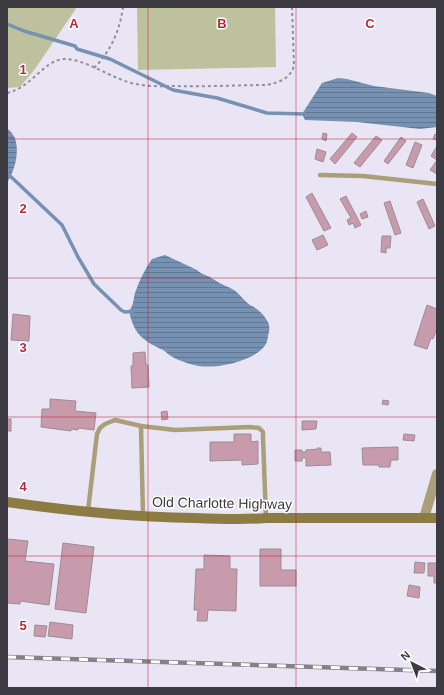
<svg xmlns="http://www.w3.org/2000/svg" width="444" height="695" font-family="Helvetica,sans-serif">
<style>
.pitch{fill:#bdc19e}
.water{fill:url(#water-rules)}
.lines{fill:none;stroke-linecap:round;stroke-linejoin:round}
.stream{stroke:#7691b1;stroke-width:3.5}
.building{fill:#c79bac;stroke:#9c8c92}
.path{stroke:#918f9a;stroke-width:2;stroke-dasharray:3 3;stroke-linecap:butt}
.service{stroke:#aa9f7a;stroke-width:4.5}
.tertiary{stroke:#aa9f7a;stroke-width:10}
.secondary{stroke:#8c7b42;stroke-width:10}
.rail-casing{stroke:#83818b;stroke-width:4.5}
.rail{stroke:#fff;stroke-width:3;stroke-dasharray:9;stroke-linecap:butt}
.grid{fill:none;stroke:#b9283c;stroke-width:1;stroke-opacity:0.55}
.labels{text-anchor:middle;stroke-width:3;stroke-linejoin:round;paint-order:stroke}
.street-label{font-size:14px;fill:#3c3b41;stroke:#fff}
.grid-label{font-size:13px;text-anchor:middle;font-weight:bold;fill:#b9283c;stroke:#fff;stroke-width:3;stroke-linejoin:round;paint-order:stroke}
</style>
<defs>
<pattern id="water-rules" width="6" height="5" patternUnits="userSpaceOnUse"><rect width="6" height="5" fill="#7691b1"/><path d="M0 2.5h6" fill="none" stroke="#627892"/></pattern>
</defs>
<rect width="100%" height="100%" fill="#e9e5f5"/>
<g class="pitch">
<path d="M7 7H77L35 69 20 87 7 88Z"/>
<path d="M137 7H275L276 67 138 70Z"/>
</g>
<g class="water">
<path d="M338 78 347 79 374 86 429 93 437 96V127L420 129 357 122 305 120 302 114 322 83Z"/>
<path d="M7 128C11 132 15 136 16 142 19 155 14 172 7 183Z"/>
<path d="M165 255 197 270C202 275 208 275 213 279 220 284 227 286 234 290 240 294 244 301 250 305 256 308 262 312 266 319 270 324 270 329 268 336 268 338 267 342 266 344 256 361 216 369 199 366 189 364 176 360 168 354 166 352 165 351 163 350 142 340 134 334 129 311 134 305 133 300 135 293 139 281 145 269 152 259Z"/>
</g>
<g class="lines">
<g class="stream">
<path d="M7 24 24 31 75 46 77 49 110 59 173 90 217 98 267 113 305 114"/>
<path d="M7 173 62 225 78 257 94 284 121 310 125 312 134 311"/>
</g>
</g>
<g class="building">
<path d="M323 133 327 134 326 141 322 139Z"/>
<path d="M352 133 357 137 335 164 330 159Z"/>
<path d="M435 134 437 135V140L433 139Z"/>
<path d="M376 136 382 140 360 167 354 163Z"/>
<path d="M401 137 406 141 388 164 384 161Z"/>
<path d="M415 142 422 145 413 168 406 165Z"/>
<path d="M437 146V174L430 170 437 160 431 156Z"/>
<path d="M317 149 326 152 323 162 315 159Z"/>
<path d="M312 193 331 228 324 231 306 197Z"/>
<path d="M346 196 361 225 355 228 353 223 349 225 347 220 351 218 340 199Z"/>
<path d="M423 199 435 226 429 229 417 202Z"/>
<path d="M390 201 401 233 395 235 384 203Z"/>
<path d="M366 211 368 217 362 219 360 214Z"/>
<path d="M323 235 328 245 317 250 312 240Z"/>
<path d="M382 236H391L390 248H386V253L381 252Z"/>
<path d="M427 305 437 309V331H436L433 339 431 338 427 349 414 345Z"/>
<path d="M13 314 30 316 29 341 11 340Z"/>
<path d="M145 352 146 365H148L149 387 132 388 131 366H133V353Z"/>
<path d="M50 399 76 401 75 411 96 413 94 430 78 428V430L71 429V431L41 427 42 409H50Z"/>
<path d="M383 400 389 401 388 405 382 404Z"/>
<path d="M167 411 168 419 162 420 161 412Z"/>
<rect x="7" y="419" width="4" height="12"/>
<path d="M302 421H317L316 429 302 430Z"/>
<path d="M234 434H251V442L258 441V464L242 465V460L210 461V442H234Z"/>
<path d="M404 434 415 435 414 441 403 440Z"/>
<path d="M398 447V460H391L390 467H379V465H363L362 448Z"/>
<path d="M317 448H321V452H330L331 465 306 466V458H302V461H295V450H302V452H306V450L318 449Z"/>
<path d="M7 539 28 541 25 561 54 564 49 605 20 601V604L7 603Z"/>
<path d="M63 543 94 547 86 613 55 609Z"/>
<path d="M260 549H281V570H296V586H260Z"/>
<path d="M204 555 230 556V569H237L236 611 208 610 207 621H197L198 610H194L196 569H204Z"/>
<path d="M415 562 425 563 424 573H414Z"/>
<path d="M436 562H437V583H434V576H428V563H436Z"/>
<path d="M409 585 420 587 419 598 407 596Z"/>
<path d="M50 622 73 625 72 639 48 636Z"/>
<path d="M35 625 47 626 45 637 34 636Z"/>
</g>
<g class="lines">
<g class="path">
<path d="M94 68C111 51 120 30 123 7"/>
<path d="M7 93C31 88 44 60 64 59 87 59 113 80 136 84 149 87 162 86 175 86 206 87 237 85 267 85 279 82 290 79 294 66L292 7"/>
</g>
<g class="service">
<path d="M320 175 363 176 437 184"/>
<path d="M141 426 143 516"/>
<path d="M88 511 97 434 100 428 105 424 115 420 141 426 175 430 250 427 259 428 263 432V438L266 518"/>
</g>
<path class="tertiary" d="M424 518 437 474"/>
<path class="secondary" d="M7 502C69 511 133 517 195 518 219 519 242 520 266 518H437"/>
<g class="rail-casing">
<path id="rail" d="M7 657 437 671"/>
</g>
<use href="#rail" class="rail"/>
</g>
<path class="grid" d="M148 7V688M296 7V688M7 139H437M7 278H437M7 417H437M7 556H437"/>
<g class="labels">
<g class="street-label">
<text transform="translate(222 503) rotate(1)" y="5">Old Charlotte Highway</text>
</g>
</g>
<g class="grid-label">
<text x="74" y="28">A</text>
<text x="222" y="28">B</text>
<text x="370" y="28">C</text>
<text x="23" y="74">1</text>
<text x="23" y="213">2</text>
<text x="23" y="352">3</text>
<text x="23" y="491">4</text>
<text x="23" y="630">5</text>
</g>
<rect width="444" height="695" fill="none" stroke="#3c3b41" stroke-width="16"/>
<g transform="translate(412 663) rotate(318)" stroke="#ffffff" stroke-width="3" paint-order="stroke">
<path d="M0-3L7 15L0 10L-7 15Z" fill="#3c3b41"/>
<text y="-6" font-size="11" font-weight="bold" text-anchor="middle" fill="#3c3b41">N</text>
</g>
</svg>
